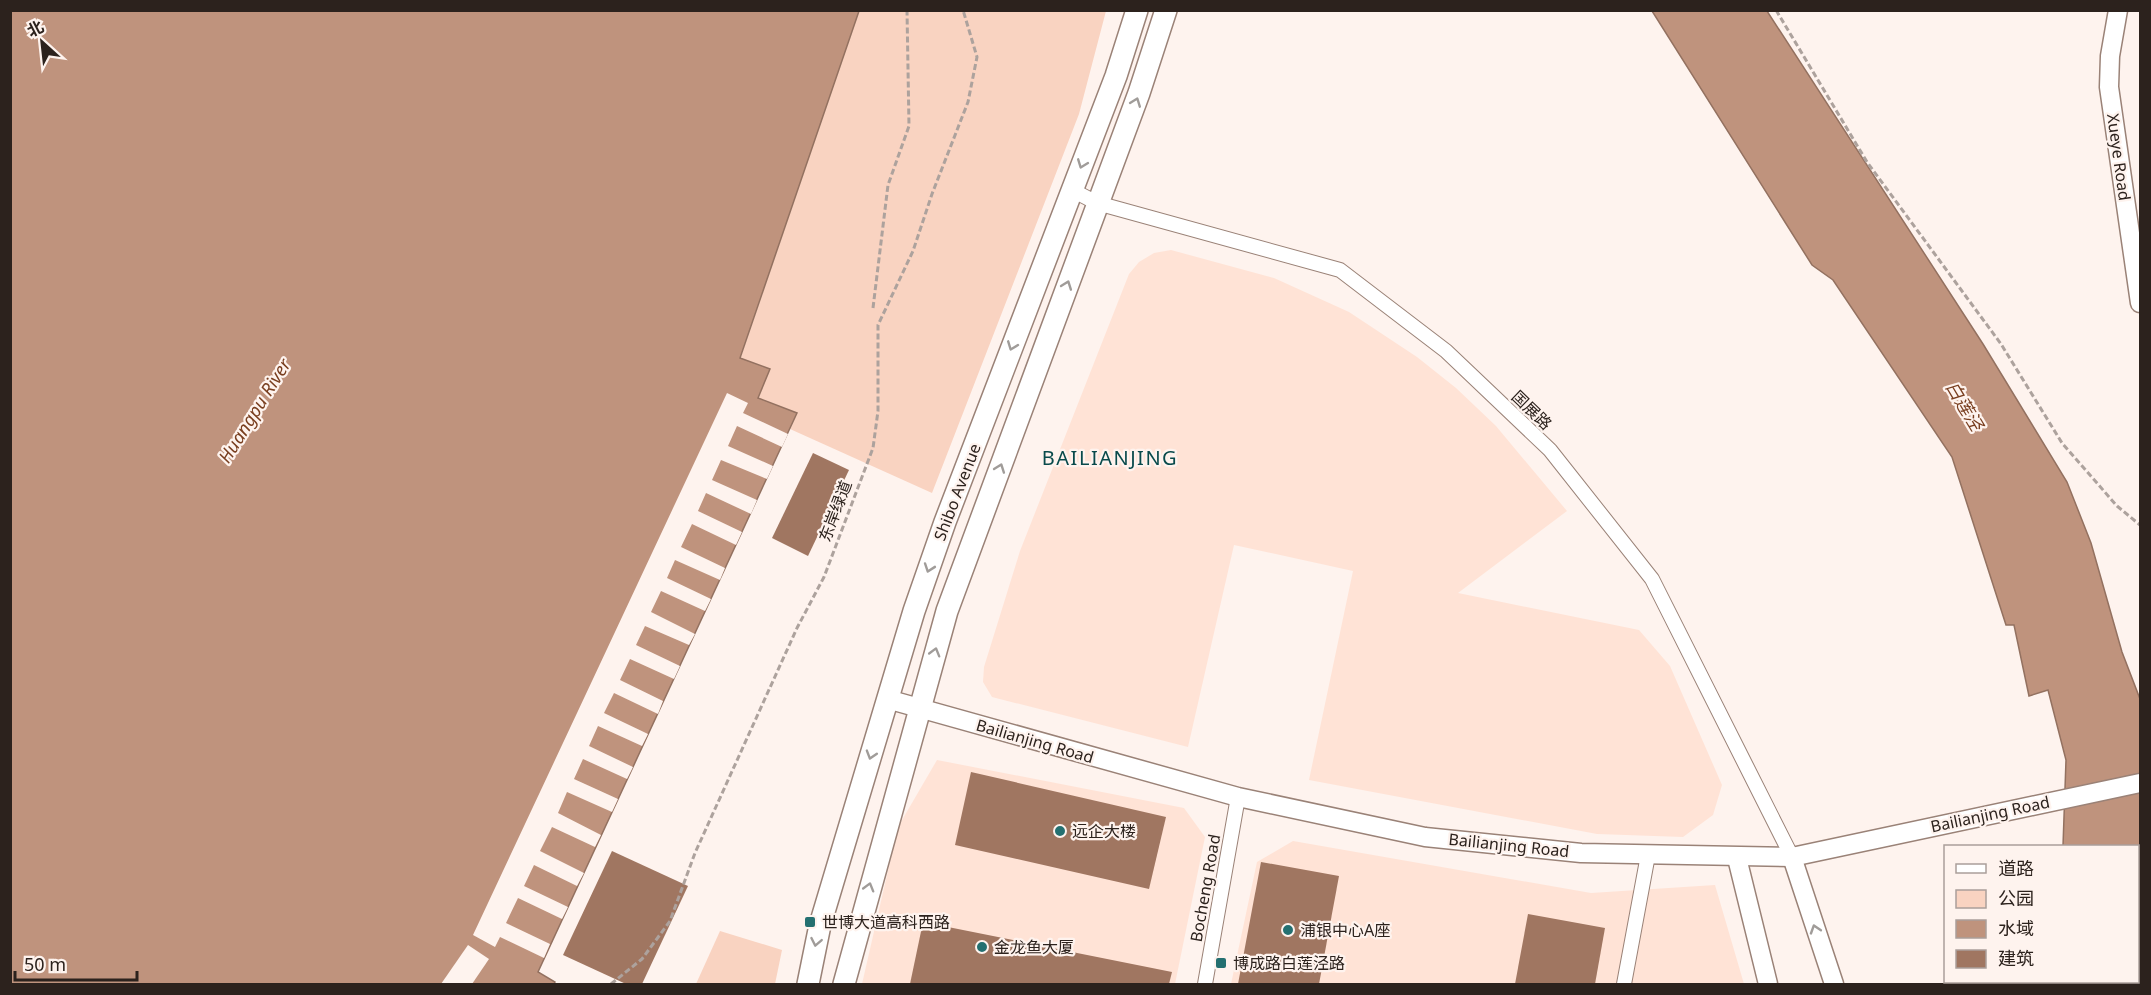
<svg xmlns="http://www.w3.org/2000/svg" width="2151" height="995" font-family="'Noto Sans','Noto Sans SC',sans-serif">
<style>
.built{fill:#ffe3d6}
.green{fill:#f9d3c1}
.water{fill:#bf937d;stroke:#937160;stroke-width:1.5}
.pier{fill:#fef3ee}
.building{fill:#a07661}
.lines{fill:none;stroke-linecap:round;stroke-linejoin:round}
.street-casing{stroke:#9a8277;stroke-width:16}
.secondary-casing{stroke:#9a8277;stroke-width:21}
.primary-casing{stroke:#9a8277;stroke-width:24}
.path{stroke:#ada29d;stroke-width:3;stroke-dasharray:6 3;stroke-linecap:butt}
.street{stroke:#fff;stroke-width:14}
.secondary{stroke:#fff;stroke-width:18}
.primary{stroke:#fff;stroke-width:21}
.oneway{stroke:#a09c99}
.poi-dot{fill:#247071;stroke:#fef3ee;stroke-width:2}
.labels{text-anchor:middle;stroke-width:4.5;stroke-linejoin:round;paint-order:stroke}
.street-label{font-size:16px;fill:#2c221d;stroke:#fef3ee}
.poi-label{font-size:16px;fill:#2c221d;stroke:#fef3ee;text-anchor:start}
.water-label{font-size:18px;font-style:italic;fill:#793e1f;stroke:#fef3ee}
.quarter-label{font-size:20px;letter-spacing:1.5px;fill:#094a4b;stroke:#fef3ee}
</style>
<rect width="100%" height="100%" fill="#fef3ee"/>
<g class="built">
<path d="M1171 250 1274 278 1349 312 1417 357 1456 388 1496 426 1567 511 1458 593 1639 630 1670 666 1722 785 1713 815 1683 837 1597 834 1309 780 1353 571 1234 545 1188 747 992 697 983 682 984 667 1020 551 1129 274 1139 262 1154 253Z"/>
<path d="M937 760 1184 808 1205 837 1175 984H862L898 827Z"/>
<path d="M1293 841 1591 893 1715 885 1744 984H1231L1257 862Z"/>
</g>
<g class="green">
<path d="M859 11H1106L1079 114 932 493 790 429 797 413 758 398 740 359Z"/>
<path d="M720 931 782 950 775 984H696Z"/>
<path d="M1990 982H2047L2048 984H1978Z"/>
</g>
<g class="water">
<path d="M10 11H859L740 358 770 369 758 398 797 413 538 972 555 982 554 984H11Z"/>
<path d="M1652 11H1767L1983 344 2067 482 2091 543 2122 652 2140 699V984H2091V982H2138V846H2063L2066 760 2048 690 2029 696 2014 625H2006L1952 457 1833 280 1812 265Z"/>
</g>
<g class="pier">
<path d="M727 393 748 403 743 413 788 434 782 447 737 426 728 446 773 466 767 479 721 460 712 480 757 500 751 514 706 493 698 511 742 532 736 545 692 524 681 547 725 568 720 580 675 560 667 578 711 599 705 611 661 591 651 612 695 634 689 645 645 626 636 645 680 666 674 679 630 659 620 680 663 701 658 714 614 693 604 713 648 734 642 746 598 726 589 746 633 767 627 779 583 759 574 779 618 799 612 812 567 792 558 813 601 835 595 847 552 827 540 851 584 873 577 886 534 865 524 886 568 907 562 919 518 898 506 923 550 944 544 958 500 937 495 947 473 935Z"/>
<path d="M468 945 489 959 472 984H441Z"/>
</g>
<g class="building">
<path d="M813 453 849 470 808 556 772 538Z"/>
<path d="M971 772 1166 817 1149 889 955 845Z"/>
<path d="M612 851 688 886 642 984H626L563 955Z"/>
<path d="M1261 862 1339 876 1319 984H1238Z"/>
<path d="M1528 914 1605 928 1595 984H1515Z"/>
<path d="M923 922 1172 972 1169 984H910Z"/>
</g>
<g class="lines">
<g class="street-casing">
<g id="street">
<path d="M1072 190 1097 203 1340 270 1446 351 1550 450 1652 579 1792 857"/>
<path d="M1205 984 1238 797"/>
<path d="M1624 984 1648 855"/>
</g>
</g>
<g class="secondary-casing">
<g id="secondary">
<path d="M2118 10 2110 56 2109 87 2140 303"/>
<path d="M887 699 1238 797 1425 837 1581 853 1792 857 2140 783"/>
<path d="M1792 857 1834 984"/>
<path d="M1737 858 1768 984"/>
</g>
</g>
<g class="primary-casing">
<g id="primary">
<path d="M808 984 820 925 914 611 945 522 1116 76 1137 10"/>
<path d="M844 984 947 611 1139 93 1166 10"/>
</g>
</g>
<g class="path">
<path d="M1776 10 1867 162 2001 344 2062 443 2117 506 2140 525"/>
<path d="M873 308 888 185 909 126 907 10"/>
<path d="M611 984 642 959 670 921 695 853 797 628 824 577 873 448 878 411V325L913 251 932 194 968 102 977 57 963 10"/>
</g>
<use href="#street" class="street"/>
<use href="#secondary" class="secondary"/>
<use href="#primary" class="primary"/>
</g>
<defs><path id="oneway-chevron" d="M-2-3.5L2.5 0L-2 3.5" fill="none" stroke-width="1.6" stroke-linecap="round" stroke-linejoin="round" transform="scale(1.5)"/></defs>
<g class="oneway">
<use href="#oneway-chevron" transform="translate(1136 102) rotate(-69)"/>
<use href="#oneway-chevron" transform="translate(1082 164) rotate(111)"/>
<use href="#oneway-chevron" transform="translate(1067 285) rotate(-70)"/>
<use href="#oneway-chevron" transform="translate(1012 346) rotate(111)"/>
<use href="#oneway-chevron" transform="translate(1000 468) rotate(-70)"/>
<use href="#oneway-chevron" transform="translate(929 568) rotate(109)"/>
<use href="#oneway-chevron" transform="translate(935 652) rotate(-74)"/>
<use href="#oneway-chevron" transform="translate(871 755) rotate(107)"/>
<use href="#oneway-chevron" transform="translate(869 887) rotate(-74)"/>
<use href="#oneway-chevron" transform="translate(1815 929) rotate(-108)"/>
<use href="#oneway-chevron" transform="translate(816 942) rotate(101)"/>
</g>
<g class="poi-dot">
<circle cx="1060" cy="831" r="6"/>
<rect x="804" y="916" width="12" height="12" rx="3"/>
<circle cx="1288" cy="930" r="6"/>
<circle cx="982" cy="947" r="6"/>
<rect x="1215" y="957" width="12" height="12" rx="3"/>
</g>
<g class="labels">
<g class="street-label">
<text transform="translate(2119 157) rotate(82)" y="6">Xueye Road</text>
<text transform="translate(1532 410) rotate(44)" y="6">国展路</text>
<text transform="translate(957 492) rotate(-69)" y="6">Shibo Avenue</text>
<text transform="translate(835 511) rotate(-69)" y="6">东岸绿道</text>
<text transform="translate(1035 741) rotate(16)" y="6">Bailianjing Road</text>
<text transform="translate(1990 814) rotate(-12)" y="6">Bailianjing Road</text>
<text transform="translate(1509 845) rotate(6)" y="6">Bailianjing Road</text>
<text transform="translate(1205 888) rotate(-80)" y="6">Bocheng Road</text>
</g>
<g class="poi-label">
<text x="1072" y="837">远企大楼</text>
<text x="822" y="928">世博大道高科西路</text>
<text x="1300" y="936">浦银中心A座</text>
<text x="994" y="953">金龙鱼大厦</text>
<text x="1233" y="969">博成路白莲泾路</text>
</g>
<g class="water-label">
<text transform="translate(1964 406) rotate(59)" y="6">白莲泾</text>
<text transform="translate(255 411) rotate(-58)" y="6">Huangpu River</text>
</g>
<g class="quarter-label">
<text x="1110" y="465">BAILIANJING</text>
</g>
</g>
<rect width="2151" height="995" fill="none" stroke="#2c221d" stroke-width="24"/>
<rect x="1944" y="845" width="195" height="138" fill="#fef3ee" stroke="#aa9f9a" stroke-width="1.5"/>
<rect x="1956" y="864" width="30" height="9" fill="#ffffff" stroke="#aa9f9a" stroke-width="1.5"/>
<text x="1998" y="875" font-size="18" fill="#2c221d">道路</text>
<rect x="1956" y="890" width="30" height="18" fill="#f9d3c1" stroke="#aa9f9a" stroke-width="1.5"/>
<text x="1998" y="905" font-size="18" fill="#2c221d">公园</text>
<rect x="1956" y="920" width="30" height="18" fill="#bf937d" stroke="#aa9f9a" stroke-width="1.5"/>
<text x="1998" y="935" font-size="18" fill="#2c221d">水域</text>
<rect x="1956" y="950" width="30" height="18" fill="#a07661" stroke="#aa9f9a" stroke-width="1.5"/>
<text x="1998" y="965" font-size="18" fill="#2c221d">建筑</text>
<g transform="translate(42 42) rotate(333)" stroke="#fef3ee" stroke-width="4.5" paint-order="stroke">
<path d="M0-4.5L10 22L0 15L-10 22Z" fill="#2c221d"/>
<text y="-9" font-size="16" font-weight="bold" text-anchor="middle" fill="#2c221d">北</text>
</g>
<path d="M15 971v9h122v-9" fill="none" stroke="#2c221d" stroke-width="3"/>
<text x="24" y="971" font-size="18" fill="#2c221d" stroke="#fef3ee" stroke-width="4.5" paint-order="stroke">50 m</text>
</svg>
